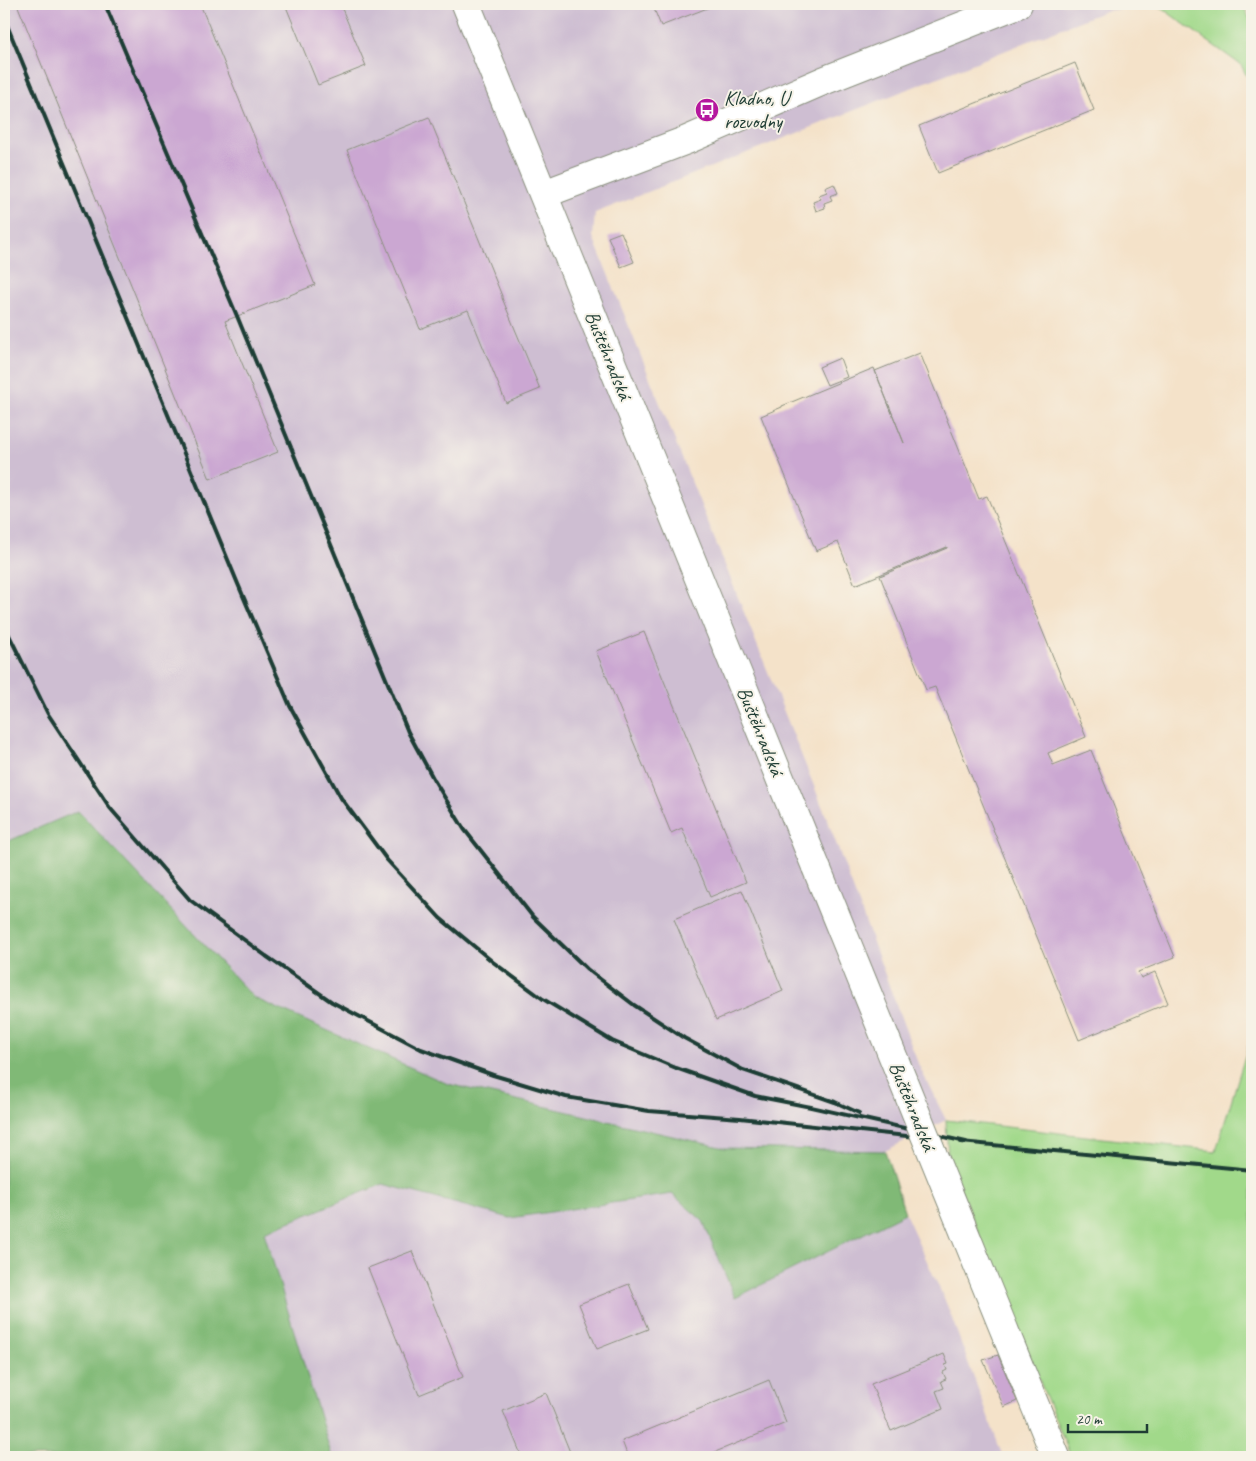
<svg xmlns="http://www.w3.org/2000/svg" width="1256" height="1461" font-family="Caveat,sans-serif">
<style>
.industrial{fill:#cebed2}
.green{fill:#a1d98a;stroke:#608b5f}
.forest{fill:#80b976;stroke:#507b55}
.building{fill:#cba7d2}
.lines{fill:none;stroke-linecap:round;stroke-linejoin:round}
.minor-casing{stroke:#8a907e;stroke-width:30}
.minor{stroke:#fff;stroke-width:28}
.rail{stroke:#1f3d34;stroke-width:4}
.minor-bridge-casing{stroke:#8a907e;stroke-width:30;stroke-linecap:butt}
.minor-bridge{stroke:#fff;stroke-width:28}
.labels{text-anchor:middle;stroke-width:4;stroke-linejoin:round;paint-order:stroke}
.poi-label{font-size:20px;fill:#1f3d34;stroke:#f7f3e8;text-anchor:start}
.street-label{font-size:20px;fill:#1f3d34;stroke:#f7f3e8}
</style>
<rect width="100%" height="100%" fill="#f7f3e8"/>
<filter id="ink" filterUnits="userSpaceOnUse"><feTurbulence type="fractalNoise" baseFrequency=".02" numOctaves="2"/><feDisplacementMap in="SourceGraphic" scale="10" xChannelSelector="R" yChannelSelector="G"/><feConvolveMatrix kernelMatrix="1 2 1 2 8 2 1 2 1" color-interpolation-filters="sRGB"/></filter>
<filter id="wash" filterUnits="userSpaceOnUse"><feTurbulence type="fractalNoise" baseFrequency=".0096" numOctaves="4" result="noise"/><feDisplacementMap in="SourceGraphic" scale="20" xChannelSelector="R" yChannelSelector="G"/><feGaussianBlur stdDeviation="1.12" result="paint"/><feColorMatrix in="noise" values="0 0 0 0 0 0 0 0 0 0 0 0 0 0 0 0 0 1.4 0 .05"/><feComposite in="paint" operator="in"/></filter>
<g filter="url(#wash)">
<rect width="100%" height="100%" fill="#f4e2c9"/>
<g class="industrial">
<path d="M4 4H1158L1105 11 595 213 593 237 826 816 919 1066 946 1120 885 1151 724 1148 448 1084 254 998 78 811 4 843Z"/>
<path d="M383 1184 510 1218 672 1194 703 1221 735 1298 905 1213 947 1305 1003 1457H332L263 1232Z"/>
</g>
<g class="green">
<path d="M1156 4H1242L1252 23V86L1241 65Z"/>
<path d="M1252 1042V1457H1071L948 1159 946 1120 1216 1151 1249 1043Z"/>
</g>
<path class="forest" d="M78 811 254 998 448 1084 724 1148 885 1151 905 1213 735 1298 703 1221 672 1194 510 1218 383 1184 264 1232 332 1457H4V843Z"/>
<g id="blocks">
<g class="building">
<path d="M17 4H200L315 285 225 321 278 452 210 479Z"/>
<path d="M285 4H340L366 66 318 85Z"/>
<path d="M652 4H708L710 7 661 26Z"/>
<path d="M1075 63 1094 110 938 173 919 126Z"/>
<path d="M429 117 502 296V298L540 389 506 403 468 310 420 329 347 150Z"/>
<path d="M834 184 838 193 830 196 832 200 824 203 825 208 816 211 813 202 821 199 819 195 827 192 825 188Z"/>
<path d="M621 232 634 262 621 267 608 237Z"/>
<path d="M920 353 979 499 987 496 1086 737 1048 753 1053 765 1091 750 1175 957 1138 972 1141 978 1155 972 1168 1003 1079 1040 935 687 926 690 880 576 947 548V547L855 585 838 542 816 551 761 416 782 407V406L874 368 904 443 875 371Z"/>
<path d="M840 358 847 377 827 385 819 367Z"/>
<path d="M644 632 746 882 710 897 682 828 671 833 596 651Z"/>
<path d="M742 890 783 991 716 1020 674 919Z"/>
<path d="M412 1251 463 1377 419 1395 368 1268Z"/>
<path d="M629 1284 648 1329 597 1349 579 1304Z"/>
<path d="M944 1354 948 1364 945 1365 947 1370 943 1372 946 1379 941 1381 944 1388 936 1391 943 1409 891 1431 871 1384Z"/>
<path d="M998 1355 1017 1401 1004 1407 983 1360Z"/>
<path d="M769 1380 786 1423 703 1457H628L622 1441Z"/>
<path d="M546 1393 572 1457H522L503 1411Z"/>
</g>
</g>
</g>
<g filter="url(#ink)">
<use href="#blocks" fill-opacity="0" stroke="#8a907e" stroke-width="1"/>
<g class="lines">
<g class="minor-casing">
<g id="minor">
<path d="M466 4 816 867"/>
<path d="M544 194 687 140 823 81 1018 4"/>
<path d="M946 1187 1056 1457"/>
</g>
</g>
<use href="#minor" class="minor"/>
<g class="rail">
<path d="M105 4 237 316 408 732 434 780 464 829 533 917 587 969 634 1005 684 1038 743 1070 835 1102 859 1113"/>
<path d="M4 18 238 584 290 706 341 798 387 860 440 918 493 962 543 999 612 1041 676 1068 755 1096 811 1107 966 1142"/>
<path d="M4 625 48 714 110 808 190 900 266 956 332 1002 421 1049 493 1075 566 1097 649 1111 740 1118 916 1137"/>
<path d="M961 1142 1252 1170"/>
</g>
<g class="minor-bridge-casing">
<path id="minor-bridge" d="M816 867 946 1187"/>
</g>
<use href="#minor-bridge" class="minor-bridge"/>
</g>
</g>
<defs>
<g id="bus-disc" transform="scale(1.25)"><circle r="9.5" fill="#b5179e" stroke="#f7f3e8"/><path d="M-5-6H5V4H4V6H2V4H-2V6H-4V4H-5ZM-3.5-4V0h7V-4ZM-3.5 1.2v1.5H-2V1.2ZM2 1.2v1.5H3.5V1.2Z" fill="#fff"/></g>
</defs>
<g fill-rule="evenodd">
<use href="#bus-disc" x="707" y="110"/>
</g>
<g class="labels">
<g class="poi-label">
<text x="724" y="105">Kladno, U<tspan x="724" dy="23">rozvodny</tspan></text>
</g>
<g class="street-label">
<text transform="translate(609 355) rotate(68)" y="7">Buštěhradská</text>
<text transform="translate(761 731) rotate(68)" y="7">Buštěhradská</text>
<text transform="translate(913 1106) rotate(68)" y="7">Buštěhradská</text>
</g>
</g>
<rect width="1256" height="1461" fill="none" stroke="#f7f3e8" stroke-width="20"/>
<path d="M1068 1424v8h79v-8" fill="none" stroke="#1f3d34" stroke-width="2.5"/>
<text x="1076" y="1424" font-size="15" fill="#1f3d34" stroke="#f7f3e8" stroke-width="4" paint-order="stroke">20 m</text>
</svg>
